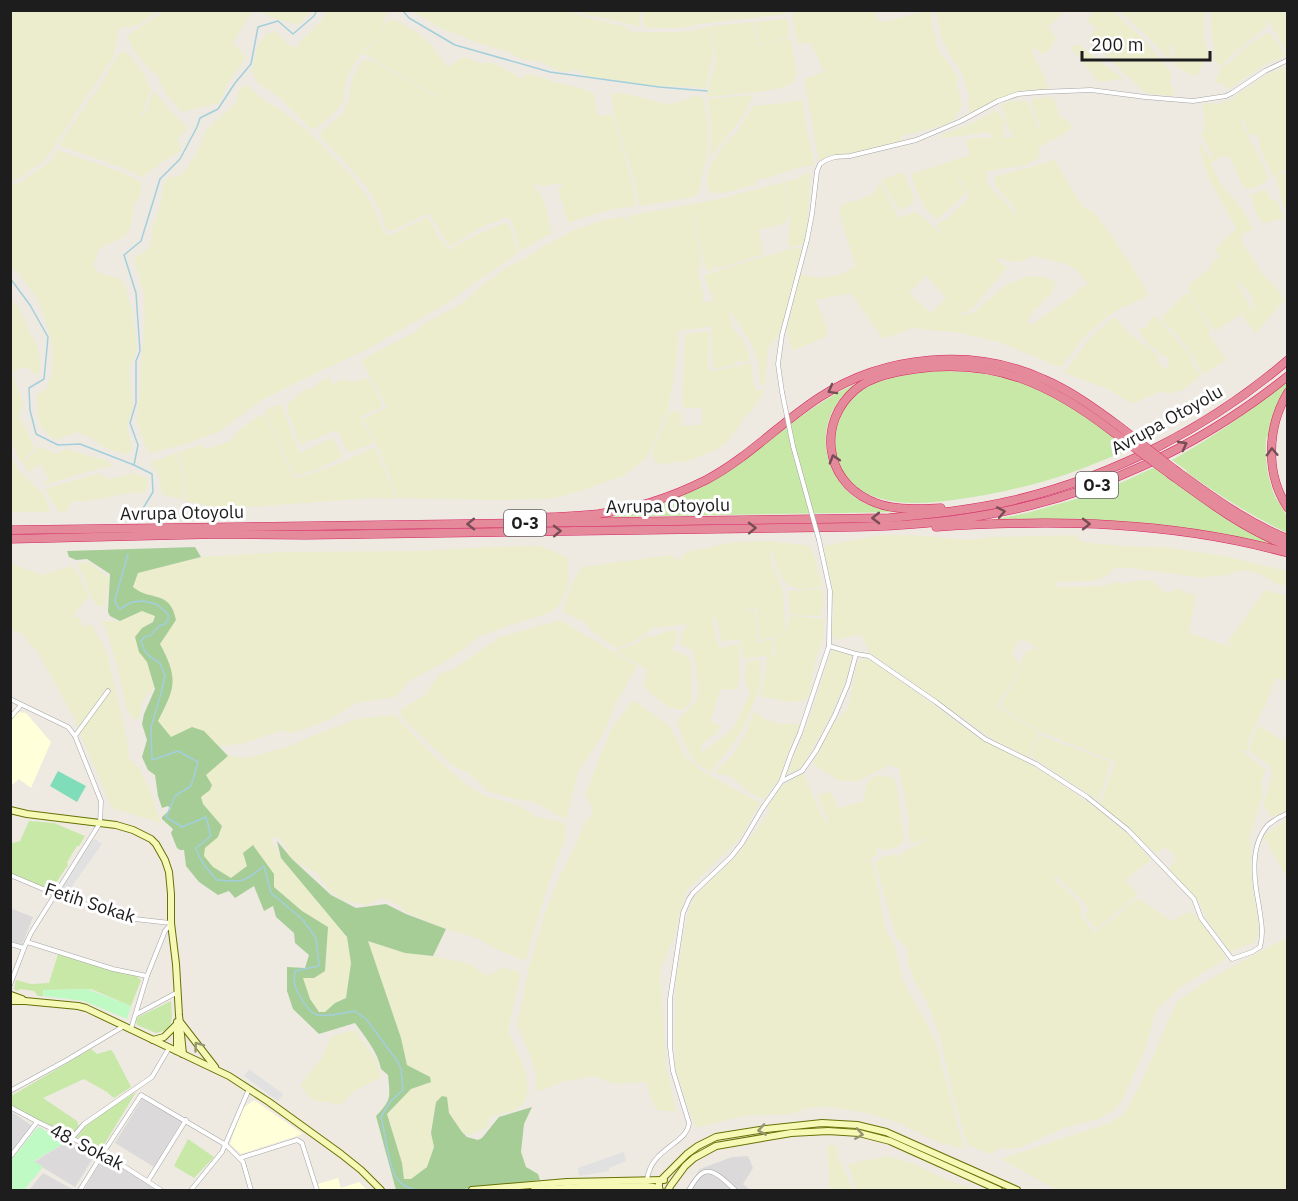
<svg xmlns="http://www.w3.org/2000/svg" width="1298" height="1201" font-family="'IBM Plex Sans',sans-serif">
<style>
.residential{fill:#dbd9da}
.education{fill:#ffffda}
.farmland{fill:#ebedcd;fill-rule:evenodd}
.grass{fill:#c8e8a8}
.forest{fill:#a7cd97}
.park{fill:#bff9c3}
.pitch{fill:#80ddb9}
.parking{fill:#e1e1e1}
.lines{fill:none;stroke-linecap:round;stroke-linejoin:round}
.stream{stroke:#a3cfdc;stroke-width:1.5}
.street-casing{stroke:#a4a4a4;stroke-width:5}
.secondary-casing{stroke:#667205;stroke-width:8}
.highway-casing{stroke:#d62562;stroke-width:9}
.street{stroke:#fff;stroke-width:4}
.secondary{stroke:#f5f9b5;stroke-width:6}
.highway{stroke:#e58a9b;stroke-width:8}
.street-bridge-casing{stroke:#a4a4a4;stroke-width:5;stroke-linecap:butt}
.highway-bridge-casing{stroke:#d62562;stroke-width:9;stroke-linecap:butt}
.street-bridge{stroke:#fff;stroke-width:4}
.highway-bridge{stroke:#e58a9b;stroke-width:8}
.oneway{stroke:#774e56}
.oneway2{stroke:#949671}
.labels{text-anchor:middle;stroke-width:6;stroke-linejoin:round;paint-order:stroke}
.shield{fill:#fff;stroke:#616161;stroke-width:1.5}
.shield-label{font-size:16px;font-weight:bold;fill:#1d1d1d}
.street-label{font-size:18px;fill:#1d1d1d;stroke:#fff}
</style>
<rect width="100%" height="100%" fill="#eeeae2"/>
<g class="residential">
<path d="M10 908 33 917 22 945 11 941Z"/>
<path d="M142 1099 182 1121 154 1167 115 1143Z"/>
<path d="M11 1111 32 1126 11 1154Z"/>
<path d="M68 1141 95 1155 75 1187 34 1162Z"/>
<path d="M748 1156 753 1168 743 1184 750 1190H685L700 1169 732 1157Z"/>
<path d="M103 1157 160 1190H84Z"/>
<path d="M43 1173 72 1189 71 1190H29Z"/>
</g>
<g class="education">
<path d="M16 712 26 713 51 742 31 788 19 779 11 786V717Z"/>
<path d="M254 1100 303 1134 241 1154 230 1144 242 1109Z"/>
<path d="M338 1178 341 1188 359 1182 367 1190H320L318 1184Z"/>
</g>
<g class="farmland">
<path d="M786 10 787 14 698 24 683 28H647L642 24 645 11Z"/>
<path d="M10 11H158L138 25 120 28 116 25 119 28 113 58 84 100 51 152 43 161 20 178 13 180 10 174Z"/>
<path d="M164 11H254L246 20 233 43 246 57 225 87V91L219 103 182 112 166 94 157 75 149 69 134 51 127 36Z"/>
<path d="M260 11H312L298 25 271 17Z"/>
<path d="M328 11H388L380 32 386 22 394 19 417 32 431 45 448 67 464 57 480 63H493L523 79 526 74 538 76 554 82 581 88 594 94 597 114 604 116 610 114 614 119 632 182 636 206 610 210 591 215 568 223 558 189 565 183 541 186 535 184 534 182V187L540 193 544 201 552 233 520 251 512 221 508 217 481 227 454 244 449 246 429 213 396 229 387 231 385 227 380 210 367 187 343 160 321 138V132L343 113 350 97 349 93 353 78 360 63 366 59 373 61 413 83 435 97V95L363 53 374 43 375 41 364 50 352 67 346 82 343 103 326 121 312 130 278 96 258 83 252 72 257 47 265 36 273 31 279 35 286 43 294 48 321 21Z"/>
<path d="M412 11H568L592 19 623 26 633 32H671L691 31 711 26 714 46 706 89 694 87 654 86 603 78 585 76 580 71H575L574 69 570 72 559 71 541 62 521 59 508 52 475 42 457 34 444 30Z"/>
<path d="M575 11H641L639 21 640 27 608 19 591 16Z"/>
<path d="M792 11H874L879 22 888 21 922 12 932 11V23L938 49 959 79 956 80 962 105 955 119 945 125 900 136 901 141 848 155H830L819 162 804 79 824 72 811 43 797 44Z"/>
<path d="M936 11H1064L1053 23 1048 26 1056 39 1049 50 1042 55 1038 50 1031 48 1050 90H1032L1010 94 970 113 967 101 970 100 961 71 952 59 941 37Z"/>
<path d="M1093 11H1113L1145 41 1165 65 1172 74 1170 84 1174 89 1173 96 1146 93 1113 63 1097 46 1088 41 1096 28 1087 20Z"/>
<path d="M1119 11H1207L1204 20V40L1209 54 1215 58 1210 23 1212 11H1267L1268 18 1266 27 1240 48 1222 65 1223 66 1228 64 1248 45 1267 33 1271 34 1282 49 1285 56 1268 63 1228 89 1221 83H1215L1221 68 1215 60 1212 58 1205 60 1196 77 1175 66 1173 45 1169 47 1172 65 1167 57 1147 36Z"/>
<path d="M1268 11H1287V52L1269 22Z"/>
<path d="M788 19 789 37 759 45 755 22Z"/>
<path d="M753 22 758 46 790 38 797 73 793 82 785 87 767 91 707 97 711 77 714 72 715 61V46L712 26Z"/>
<path d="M1078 44 1123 79 1099 82 1070 47Z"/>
<path d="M124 51 130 55 145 75 151 90 140 119 146 111 154 90 172 113 189 128 177 139 182 150 164 161 142 177 121 167 104 162 113 151 103 161 59 145 90 99 97 91 118 55Z"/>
<path d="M1287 66V169L1274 178 1258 145 1260 141 1256 135 1249 134 1243 118 1241 120 1250 141 1257 152 1267 174 1268 180 1258 186 1248 190 1241 184 1232 161 1228 156 1220 157 1211 163 1223 188 1233 198 1244 212 1253 229 1243 234 1241 241 1264 276 1276 287 1284 300 1255 334 1242 315 1255 307 1250 301 1253 299 1247 290 1235 279 1251 308 1215 331 1190 296 1188 288 1191 283 1207 271 1215 259 1221 258 1215 250 1236 228 1210 181 1203 162 1199 142 1203 146 1209 158 1213 155 1201 133 1205 127 1202 104 1213 103 1215 105 1232 99 1233 101 1234 97 1266 75Z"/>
<path d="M246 85 265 101 278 108 308 131 353 177 373 205 383 231 389 236 428 217 437 235 449 250 471 237 505 223 509 225 518 253 444 305 366 350 310 376 262 400 220 431 186 444 148 454 137 422 145 317 144 294 134 258 150 248 153 226 161 203 163 185 168 178 181 175 195 156 206 130 236 103 239 89Z"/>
<path d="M623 93 667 104 684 101 694 96 702 97 704 103 708 124 707 160 704 166 700 188 698 193 694 197 639 206 635 182 614 115 611 94Z"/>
<path d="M753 95 742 118 709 158 711 145V122L707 99Z"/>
<path d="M1053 97 1058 109V115L1068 121 1072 128 1064 134 1039 147V158L1026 165 987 171V183L1014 213 1018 215 1012 205 998 189 994 182V177L1042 164 1054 159 1082 206 1095 213 1106 228 1133 268 1149 296 1113 312 1083 338 1067 360 1061 356 1066 363 1059 367 999 342 960 333 913 328 883 339 851 293 816 300 828 331 825 337 792 351 787 331 800 275 822 278 842 274 856 266 843 227 839 211 842 204 859 200 874 193 880 182 899 218 916 211 938 231 946 235 937 227V224L948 218 967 200 969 196 959 177H957L966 193 937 220 924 207 916 190 911 174 970 155 965 141 974 138H993L988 132 953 137 940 138 938 137 948 132 969 125 996 110 1004 120 1003 138 1014 137 1008 128 1001 104 1013 101H1027L1039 129 1041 127 1032 107V99ZM1033 256 1066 264 1078 271 1088 284 1079 289 1071 297 1033 324 1026 323 1034 311 1051 293 1056 282 1046 277 1028 276 1006 285 973 313 961 315 960 313H964L974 307 1007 267 997 260 999 258 1011 262 1023 261ZM926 275 946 298 931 313 909 293Z"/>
<path d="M802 100 807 131 815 165 805 166 756 181 755 185 725 193H711L708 188 707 180 710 165 725 143 737 132 753 106 776 104Z"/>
<path d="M57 150 107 167 124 173 141 182 142 192 135 203 130 228 124 237 99 249 93 266 99 273 119 278 126 286 128 299 132 309 137 350 129 367 133 409 127 425 132 450 127 455 106 448 91 438 78 432 59 439 52 438 39 424 36 395 46 389 52 373 53 352 49 332 37 297 16 271 11 267V185L21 182 52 160Z"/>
<path d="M1287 171V210L1283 205 1276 178Z"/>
<path d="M903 172 911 189 914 201 901 211 891 197 883 184 882 180Z"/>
<path d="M807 173 810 174 808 221 803 245 788 247 790 221 786 182 799 178Z"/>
<path d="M785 182 788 218 784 224 758 230 764 254 723 267 712 268 711 271 709 272 706 268 700 247 694 214 692 212 702 265 697 270 704 296 702 302 714 301 704 276 717 271 789 249 800 248 802 250 784 319 777 338 773 340 768 349 765 383 762 387 760 382 758 362 753 347 729 308 733 329 743 340 748 351 750 361 744 362 737 361 733 365 713 369 712 326 678 331 677 358 668 410 647 458 623 476 578 492 549 499 490 500 397 498 380 450 363 419 387 407 361 360 415 332 425 323 463 303 480 287 507 267 524 259 542 247 574 230 603 220 625 217 630 227 628 216 729 197 733 195Z"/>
<path d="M1266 189 1271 200H1277L1284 218 1265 223 1259 219 1250 195Z"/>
<path d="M1188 294 1210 328 1209 335 1227 360 1203 374 1187 347 1172 330 1162 322V317L1184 295Z"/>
<path d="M11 298 20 309 29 331 38 348 40 369 36 376 28 368H20L13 372 17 388 24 404 19 416 35 448 21 463 11 442Z"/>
<path d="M1155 316 1188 352 1194 366 1200 373 1198 378 1183 390 1171 393 1158 392 1133 404 1108 389 1062 372 1068 368 1088 340 1114 317 1131 335 1158 355V362L1165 368V370L1170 365 1168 363 1169 358 1160 355 1156 348H1152L1141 335 1138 328H1144L1148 325 1150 320Z"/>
<path d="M710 331 708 370 714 371 750 363 752 366 753 382 756 389 764 391 758 403 745 417 736 431 726 443 716 450 686 462 678 461 668 464 657 463 653 458V449L670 411 681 412V426L702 425V408H684L682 401 685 334Z"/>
<path d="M328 377 333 384 345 379 351 382 369 378 383 406 360 417 374 443 348 453 337 430 300 445 287 409 288 403 306 389 314 388 316 384Z"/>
<path d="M279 404 284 411 299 453 333 438 343 457 315 470 298 475 293 474 265 411Z"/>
<path d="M265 414 293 478 304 476 335 465 375 447 396 499 371 498 223 509 185 501V480L179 452 202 445 206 449 230 441 238 431 256 418Z"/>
<path d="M39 447 58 454 65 449 105 460 114 466 101 468 44 485 43 483 49 479 40 464 29 472 23 463Z"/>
<path d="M177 452 184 481 182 500 162 494 160 479 156 470 149 462 162 459Z"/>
<path d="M11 454 17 468 44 495 50 512H11Z"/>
<path d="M100 473 103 477 110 479 134 473 145 477 148 482 147 489 141 493H129L83 502 72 501 67 511 59 513 45 489Z"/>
<path d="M880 535H912L968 540 993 537 1076 535 1082 542 1121 546 1166 547 1229 557 1287 571V586L1275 583 1259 574 1249 571H1236L1230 575 1211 576 1205 578 1130 568H1115L1106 576 1094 581 1055 582 1057 587H1077L1103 586 1114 582 1126 583 1141 580 1153 581 1165 593 1179 589 1187 594H1196L1189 633 1232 647 1228 641 1265 590 1287 596V682L1280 678 1275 679 1265 707H1264L1247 743 1248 751H1241L1266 769 1261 783 1263 794 1250 837 1252 885 1256 907 1259 933 1255 942 1232 951 1228 950 1223 941 1206 919 1200 903 1168 868 1176 861 1174 854 1165 847 1157 853 1152 850 1100 805 1114 766V761L1043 733 1007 711 1000 705 1021 671V661L1027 650 1040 649 1024 640 1017 642 1012 655 1020 663 1019 672 996 706 1039 732 1029 757 994 740 870 653 865 642 860 634 837 640 832 634 834 604 832 585 823 546Z"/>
<path d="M769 541 811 546 823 587 800 589 789 586 780 576 770 546 772 565 783 591 786 633 759 641 757 607 738 612 755 609 757 643 773 639V655L744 659 740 639 722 642 716 617 712 618 718 646 722 648 739 643 740 679 737 689 720 690 711 721 720 726 718 732 702 744 701 753 733 729 750 693 745 683 746 666 748 661 760 660 761 662 760 687 747 721 734 743 710 772 697 764 691 757 685 745 677 722 681 716 696 702 699 689 693 651 680 644 682 633 688 624 653 628 633 642 616 648 593 632 585 623 562 611 571 586 581 567 671 555 678 560 687 552 734 542Z"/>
<path d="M541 546 568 558 569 585 559 606 546 614 511 625 478 637 464 649 436 667 409 681 396 697 357 703 326 721 292 733 280 731 241 744 218 746 204 731 171 737 158 721 168 702 171 664 160 644 176 619 173 608 165 600 138 592 133 588 138 573 201 557 283 552 423 551 485 547Z"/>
<path d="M89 562 108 577 109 583 104 606H98L91 598 84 577 77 564Z"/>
<path d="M10 563 42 575 71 566 78 573 89 597 82 604 73 617 79 618 83 626 92 625 107 653 127 739 129 759 140 769 151 793 161 823 112 808 74 718 36 649 29 644 24 634 11 630Z"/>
<path d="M822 589 824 601 821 616 790 615 788 591Z"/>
<path d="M142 611 155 616 153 622 142 628 139 652 147 662 152 675 154 687 143 700 139 718 134 720 126 708 118 669 108 635 102 621H120Z"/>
<path d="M790 616 824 619 823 638 815 661 809 696 803 701 788 702 760 696 766 672V658L776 655 774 638 786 634Z"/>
<path d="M560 620 637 666 616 703 604 733 578 772 566 820 532 801 520 800 489 792 467 772 453 766 401 717V709L425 695 439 674 454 669 500 637Z"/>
<path d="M667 631H678L676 642 671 649 689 657 691 664 692 699 688 706 681 710 670 708 654 696 643 686 646 680V669L615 651 638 643 647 634 652 638Z"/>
<path d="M832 649 852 656 849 671 831 716 801 768 787 774 809 720Z"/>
<path d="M862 659H870L979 738 1018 758 1048 775 1096 808 1130 836 1151 860 1125 880 1138 894 1097 929 1084 915 1089 909 1079 897 1056 876 1054 879 1073 896 1082 908 1081 915 1094 933 1121 913 1124 908 1138 898 1171 921 1188 912 1197 917 1218 945 1226 959 1180 987 1156 1011 1145 1049 1122 1101 1113 1111 1099 1119 1066 1127 1020 1148 998 1149 991 1154 967 1145 952 1091 939 1034 927 1002 915 982 908 963V950L896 937 875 862 884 856 897 855 902 866 903 865 899 855 932 837 911 844 908 832 909 820 899 769 890 765 858 781H840L813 764 831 726 848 708 857 664Z"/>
<path d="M634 700 669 726 678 741 684 756 699 769 760 803 740 838 686 891 674 937 660 971 666 1066 676 1112 657 1110 651 1099 646 1082 614 1084 593 1076 565 1081 536 1092V1075L529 1052 517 1025 528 971 543 918 562 871 578 840 584 823 593 814 591 804 585 795 612 727Z"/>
<path d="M755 711 765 719 780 724H796L800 725 787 756 780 777 764 800 749 792 730 776 714 773 734 753 744 736Z"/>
<path d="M395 715 430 752 464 783 484 795 517 805 537 817 565 823 566 836 549 883 525 961 492 947 479 939 446 929 406 912 399 905 383 898 366 905 345 901 331 892 316 873 292 859 282 841 274 836 271 839 281 858 347 937 351 963 346 998 335 1003 325 1012H319L310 999 303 978 328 927 302 911 274 886 247 866 231 878 213 867 204 856 205 848 218 837 222 826 203 804 201 796 210 790 205 775 228 756 248 758 293 745 307 738 356 719Z"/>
<path d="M1258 725 1283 741 1287 735V810L1275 817 1270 815 1263 805 1271 778V769L1268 764 1251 753 1249 748Z"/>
<path d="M1040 735 1111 762 1099 801 1031 756Z"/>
<path d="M803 773 825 822 828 820 817 795 831 792 838 808 864 801 866 785 869 780 877 775 894 778 897 788 904 841 897 847 885 850 877 848V854L870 860 875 872 886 932 894 943 903 981 935 1039 964 1149 937 1142 899 1123 867 1113 831 1107 807 1108 792 1114 744 1116 696 1128 685 1099 675 1065V1027L676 979 688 912 695 896 734 858 754 833 770 811 768 806 782 786Z"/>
<path d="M1287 819V878L1263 836Z"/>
<path d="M1287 938V1190H1057L1001 1159 1109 1123 1124 1114 1140 1085 1177 1001 1215 976 1270 946Z"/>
<path d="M367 940 405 953 433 956 470 964 487 976 502 968 518 971 520 976 508 1031 526 1072 528 1090 524 1103 513 1111 489 1117 488 1127 470 1135 462 1132 449 1113 447 1097 442 1096 436 1102 430 1131 434 1147 427 1167 411 1179H404L402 1163 387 1114 411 1089 430 1082V1077L407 1065 401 1039Z"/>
<path d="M355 1030 377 1061 381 1077 353 1092 342 1104 335 1105 331 1102H320L311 1099 300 1085 322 1058 332 1036Z"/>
<path d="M827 1145H837L838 1158 853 1190H830Z"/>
<path d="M887 1156 911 1163 945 1179 978 1190H856L848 1164Z"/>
</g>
<g class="grass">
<path d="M935 371C969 371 1003 374 1035 386 1068 399 1102 427 1131 449 1103 460 1074 473 1045 481 1017 489 989 495 960 499 933 503 905 506 878 498 828 483 819 422 861 391 882 376 910 374 935 371Z"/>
<path d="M1287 381V387L1278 405 1269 436 1266 438C1265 458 1267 476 1274 494 1277 502 1286 511 1287 519 1288 523 1287 529 1287 533 1251 516 1219 495 1186 472L1187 471 1172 460C1213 437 1251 411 1287 381Z"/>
<path d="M859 382C845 392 833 405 828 423 819 455 837 492 869 505L871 503 902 512 605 517V516L719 476 720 477C766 445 808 405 859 382Z"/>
<path d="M1155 467 1233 522 1271 542V544L1268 545C1226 536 1183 527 1140 523 1091 518 1042 520 992 521V520L1027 513 1083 497 1114 486Z"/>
<path d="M29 821 54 823 85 836 79 846H77L67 862 68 865 51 890 11 874 10 846 12 843 20 841Z"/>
<path d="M58 954 77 959 89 964 136 976 141 980 131 1006 91 989 43 990V996H38L34 991 20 989 18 991 14 989 16 980 31 984 49 983Z"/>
<path d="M171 1001C172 1017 175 1030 156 1033L137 1025 136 1021 138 1017Z"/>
<path d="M91 1049 97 1054 111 1050 113 1052 131 1087 114 1098 107 1092 84 1079 43 1098 77 1121 79 1127 71 1136 25 1114 11 1104V1096Z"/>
<path d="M136 1092 102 1148 77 1137 91 1120Z"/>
<path d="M188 1139 214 1157 194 1178 174 1166Z"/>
</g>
<path class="forest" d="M195 547 201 557 138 573 133 587C151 602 170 589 176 620L160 644C179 679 175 688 158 721L171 737 192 727 204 731 228 756 206 775 212 785 210 790 201 797 203 804 222 826 218 837 205 848 204 856 213 867 231 878 247 866 243 853 253 845 274 874V887L302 911 328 927 325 971 314 978H303L310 999 319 1012H325L335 1003 346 998 351 963 347 937 281 858 277 841 292 859 331 895 356 908 386 904 406 914 446 929 433 956 405 953 368 941 401 1038 407 1065 430 1077 431 1082 411 1089 387 1114 402 1163 404 1179H411L427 1167 434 1147 431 1133 436 1102 442 1096 447 1097 449 1113 462 1132 467 1137 478 1140 482 1138 499 1117 532 1107 524 1124 521 1152 526 1167 538 1174 540 1180 456 1190H396L376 1116C392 1099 390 1097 388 1075L381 1069C378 1052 365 1037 355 1023L319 1034 293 1009 287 991V967L305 968 309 955 295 943 294 933 276 917 273 906 264 911 254 886 235 898 229 891 218 895 199 882 186 866 184 850H180L177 848 171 833 173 829 162 819V817L171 809 168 806 162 808 158 796 155 775 148 770 142 757 147 740 142 724 144 714 155 689 147 662 139 652 135 637 142 628 153 622 155 616 142 611 120 621 110 616 108 612 110 574 87 559 76 560 69 557 67 551Z"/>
<g class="park">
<path d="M87 989 131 1006 127 1019 84 1001 43 996 44 990Z"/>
<path d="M38 1127 68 1141 34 1161 43 1167 24 1190H11V1160Z"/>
</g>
<path class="pitch" d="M58 771 86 786 77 802 50 786Z"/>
<g class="parking">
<path d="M95 839 102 844 67 893 61 889 92 841Z"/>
<path d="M249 1069 283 1094 278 1101 244 1076Z"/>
<path d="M624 1152 626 1161 609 1168V1171L579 1176 578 1168Z"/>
</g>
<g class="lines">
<g class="stream">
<path d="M402 10 409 18 455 45 550 72 659 87 707 91"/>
<path d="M10 278 30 305 48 337 44 379 29 388 30 410 36 434 58 445 80 444 134 465 152 474 153 492 142 510"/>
<path d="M134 465 138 445 130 423 136 403V361L140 351 136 293 124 255 141 241 160 179 180 159 197 127 200 118 218 109 235 83 251 64 258 27 278 21 293 34 314 16 317 10"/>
<path d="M128 554 115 600 117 606 120 609 132 602 143 601 156 604 166 612 168 615V620L165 624 159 626 150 636 144 637 141 641 144 650 149 656 160 663 165 676 160 697 151 727 152 760 178 751 198 762 191 786 175 796 166 817 182 827 206 817 211 836 196 848C200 862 208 870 217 880 243 882 243 883 264 866L271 893 302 919 316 938 319 966 295 971C295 975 294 978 294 981 295 990 308 1013 317 1015 329 1017 343 1013 355 1011L366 1019 398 1062 401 1069 403 1090 390 1102 381 1117C385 1131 389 1172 399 1181 403 1186 410 1188 415 1190"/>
</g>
<g class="street-casing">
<g id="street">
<path d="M782 392 778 364 782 335 807 240 812 214 817 171 820 164 826 160 835 157 850 156 916 140 961 121 998 101 1018 94 1040 92 1091 90 1145 97 1193 101 1226 96 1232 93 1265 71 1288 60"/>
<path d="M793 446 809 504"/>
<path d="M829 646 856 654 869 656 936 702 985 739 1036 764 1087 797 1128 830 1194 899 1201 918 1232 959 1252 952 1260 947C1264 933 1261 920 1259 906 1254 881 1249 846 1268 825 1274 820 1281 816 1288 813"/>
<path d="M10 699 68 727 75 736 101 801 100 823 31 933 24 948 10 985"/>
<path d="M10 718 21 705"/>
<path d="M75 736 108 691"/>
<path d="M782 781 802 771 816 751 835 715 848 684 856 654"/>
<path d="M10 875 55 894 126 918 170 923"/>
<path d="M27 942 113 969 147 976"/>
<path d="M10 944 24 948"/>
<path d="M137 1014 178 992"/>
<path d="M131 1029 147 976 165 931 171 924"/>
<path d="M10 1091 67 1060 124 1026"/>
<path d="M10 1107 38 1122 103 1153 161 1190"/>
<path d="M72 1138 84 1124 152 1077 169 1048"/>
<path d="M10 1157 37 1122"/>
<path d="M240 1158 297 1140 302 1143 317 1190"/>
<path d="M647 1180C651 1147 687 1145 689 1123L673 1071 670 1047V999L683 913 689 899 693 893 731 857 742 843 762 809 781 782 791 754 800 733 829 646 830 591 819 540"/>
<path d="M148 1181 186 1120"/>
<path d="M80 1190 103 1153 141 1095 226 1145 243 1162 251 1190"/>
<path d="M191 1190 222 1152 249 1089"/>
<path d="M689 1190C692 1185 696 1178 701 1174 712 1165 727 1183 735 1190"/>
</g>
</g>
<g class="secondary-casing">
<g id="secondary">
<path d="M10 810 27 814 116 825 133 830 151 839 156 844 165 860 169 872 171 894V923L176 964 179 1015 183 1054"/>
<path d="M11 995 22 999"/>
<path d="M10 1001H25L78 1006 86 1008 229 1076 269 1102 341 1154 361 1170 381 1190"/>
<path d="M181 1023 215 1067"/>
<path d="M153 1040 164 1037 176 1025"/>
<path d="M177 1051V1022"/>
<path d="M659 1188V1182L687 1154 698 1146 716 1137 766 1129 822 1123 857 1125 886 1132 1017 1190"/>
<path d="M472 1190 567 1182 664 1180"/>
<path d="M534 1190 580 1187 647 1186 659 1188 660 1190"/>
<path d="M668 1190 671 1185 685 1166 694 1158 716 1146 791 1133 828 1131 859 1133 890 1141 999 1190"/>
</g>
</g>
<g class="highway-casing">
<g id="highway">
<path d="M1288 392C1267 427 1265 474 1288 508"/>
<path d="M1175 470C1211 496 1246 522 1288 539"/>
<path d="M1170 474C1207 501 1244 529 1288 546"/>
<path d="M941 508C916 509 891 511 869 500 824 479 818 422 855 390 871 376 895 372 915 369 995 358 1051 384 1113 432"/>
<path d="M534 518C555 517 577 516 598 514 636 509 672 497 706 480 748 458 781 422 820 397 885 355 973 347 1043 379 1071 391 1096 409 1120 427"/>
<path d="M936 527C1054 519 1173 521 1288 553"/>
<path d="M10 530 889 518C931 514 973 510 1015 500 1114 476 1210 427 1288 360"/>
<path d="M10 539 222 534 306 535 854 527C898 526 942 523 985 515 1096 496 1201 446 1288 376"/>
</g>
</g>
<use href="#street" class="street"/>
<use href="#secondary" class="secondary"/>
<use href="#highway" class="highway"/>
<g class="street-bridge-casing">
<g id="street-bridge">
<path d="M782 392 793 446"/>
<path d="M809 504 819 540"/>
</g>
</g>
<g class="highway-bridge-casing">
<g id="highway-bridge">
<path d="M1120 427 1175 470"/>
<path d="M1113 432 1170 474"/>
</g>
</g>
<use href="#street-bridge" class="street-bridge"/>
<use href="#highway-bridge" class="highway-bridge"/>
</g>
<defs><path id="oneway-chevron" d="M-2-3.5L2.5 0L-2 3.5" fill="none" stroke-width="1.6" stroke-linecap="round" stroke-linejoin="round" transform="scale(1.5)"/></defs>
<g class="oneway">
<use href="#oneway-chevron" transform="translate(832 390) rotate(151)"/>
<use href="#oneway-chevron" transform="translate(1183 445) rotate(-28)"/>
<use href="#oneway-chevron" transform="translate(1272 452) rotate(-92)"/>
<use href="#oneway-chevron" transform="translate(834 459) rotate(-107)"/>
<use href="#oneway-chevron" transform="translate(1001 512) rotate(-11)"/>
<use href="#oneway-chevron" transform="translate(876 518) rotate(179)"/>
<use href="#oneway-chevron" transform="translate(471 524) rotate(179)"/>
<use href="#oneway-chevron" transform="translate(1086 524)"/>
<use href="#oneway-chevron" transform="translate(752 528) rotate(-1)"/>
<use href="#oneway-chevron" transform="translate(557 531) rotate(-1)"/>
</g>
<g class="oneway2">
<use href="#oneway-chevron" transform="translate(198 1046) rotate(-126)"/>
<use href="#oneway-chevron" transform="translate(762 1130) rotate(171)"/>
<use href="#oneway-chevron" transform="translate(859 1134) rotate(9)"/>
</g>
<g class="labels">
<g class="shield">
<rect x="1076" y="472" width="42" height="26" rx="4.5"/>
<rect x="504" y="510" width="42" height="26" rx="4.5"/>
</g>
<g class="shield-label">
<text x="1097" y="491">O-3</text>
<text x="525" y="529">O-3</text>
</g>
<g class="street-label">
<text transform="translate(1167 420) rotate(-29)" y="6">Avrupa Otoyolu</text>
<text transform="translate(668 506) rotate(-1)" y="6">Avrupa Otoyolu</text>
<text transform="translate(182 513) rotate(-1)" y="6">Avrupa Otoyolu</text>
<text transform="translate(90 903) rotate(18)" y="6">Fetih Sokak</text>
<text transform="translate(87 1147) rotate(27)" y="6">48. Sokak</text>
</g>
</g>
<rect width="1298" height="1201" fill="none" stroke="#1d1d1d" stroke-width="24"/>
<path d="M1082 51v9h128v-9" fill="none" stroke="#1d1d1d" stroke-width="3"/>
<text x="1091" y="51" font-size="18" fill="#1d1d1d" stroke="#ffffff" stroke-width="4.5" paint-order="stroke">200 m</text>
</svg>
